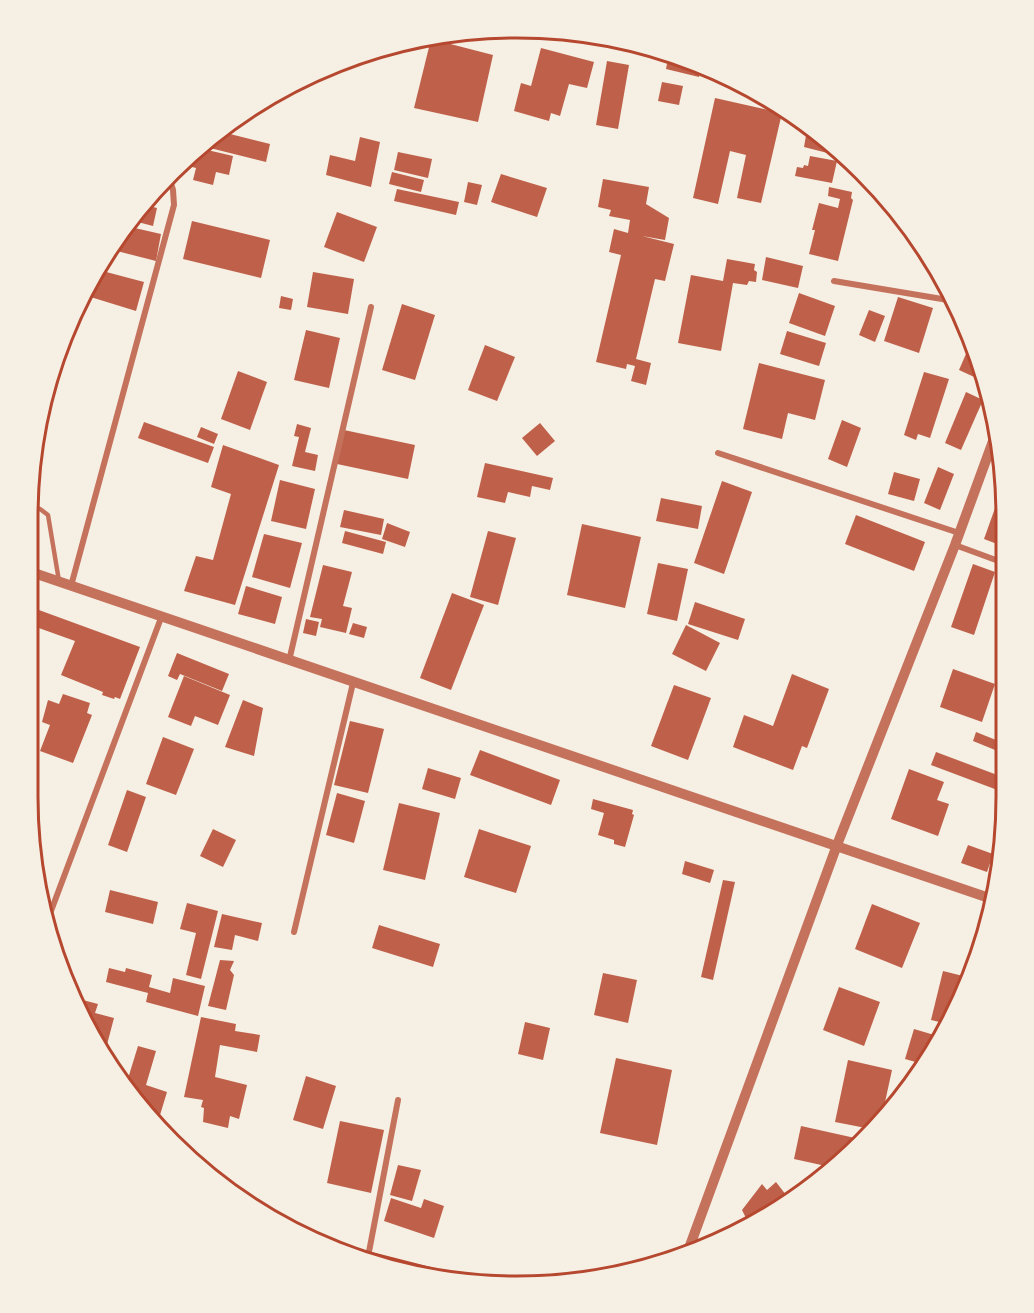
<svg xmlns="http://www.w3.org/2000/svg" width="1034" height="1313" font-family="'Fira Sans',sans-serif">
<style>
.building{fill:#bf614a}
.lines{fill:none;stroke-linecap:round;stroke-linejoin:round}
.service{stroke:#c5725c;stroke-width:4.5}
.minor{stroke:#c5725c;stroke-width:6}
.tertiary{stroke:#c5725c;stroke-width:10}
.secondary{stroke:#b5482f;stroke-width:12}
.rim{fill:none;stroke:#b5482f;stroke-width:3}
</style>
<rect width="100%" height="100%" fill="#f6efe4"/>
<g class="building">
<path d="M431 39 493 55 478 122 414 108Z"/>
<path d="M621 40 631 42 630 47 621 45Z"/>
<path d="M541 48 594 62 587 88 569 84 560 116 551 113 549 121 514 111 521 83 531 86Z"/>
<path d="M669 53 702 66 699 77 666 69Z"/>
<path d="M607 61 629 65 618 129 596 125Z"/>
<path d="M662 82 683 86 679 105 658 101Z"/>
<path d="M715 98 782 113 761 203 737 198 746 155 730 151 718 204 693 198Z"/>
<path d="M808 124 816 128 847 158 804 147Z"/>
<path d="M227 130 226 133 270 144 266 162 206 147Z"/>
<path d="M360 137 380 142 371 187 326 175 330 155 355 161Z"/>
<path d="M203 149 233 156 229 175 216 172 213 185 193 180 196 168 188 166 189 161Z"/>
<path d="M398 152 432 159 428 178 394 170Z"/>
<path d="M810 156 837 161 832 183 795 176 797 167 803 168 804 165 808 166Z"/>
<path d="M392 172 424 180 421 192 389 184Z"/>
<path d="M501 174 547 188 537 217 491 202Z"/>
<path d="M603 179 649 187 646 204 669 218 665 240 642 236 674 244 665 281 655 279 636 359 651 363 646 385 631 381 635 366 627 364 626 369 596 362 621 255 609 252 614 229 628 233 630 220 609 216 611 210 598 207Z"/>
<path d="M468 182 482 185 477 205 464 202Z"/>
<path d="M875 184 885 194 873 190Z"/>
<path d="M829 187 852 192 851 198 853 200 838 261 809 254 815 230H812L819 203 838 208 840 199 828 196Z"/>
<path d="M397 189 459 202 456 215 394 201Z"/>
<path d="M141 204 157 208 153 226 130 220Z"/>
<path d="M337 212 377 227 364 262 324 247Z"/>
<path d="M192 221 270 240 261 278 183 259Z"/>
<path d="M126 226 161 234 156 261 109 249Z"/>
<path d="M766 257 803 266 798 288 762 280Z"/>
<path d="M727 259 755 264 754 270 757 272 756 282 749 281 747 285 733 283 721 351 678 343 691 275 723 281Z"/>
<path d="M95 269 144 282 136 311 84 295Z"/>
<path d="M313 272 354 279 348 314 307 307Z"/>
<path d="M799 293 835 306 825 336 789 323Z"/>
<path d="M281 296 293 299 291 310 279 308Z"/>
<path d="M898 297 933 308 919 353 884 341Z"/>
<path d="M402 304 435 315 415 380 382 370Z"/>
<path d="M869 310 885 316 875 342 859 335Z"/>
<path d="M306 330 340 338 329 388 294 380Z"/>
<path d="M787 331 826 343 819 366 780 354Z"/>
<path d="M972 340 981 360 985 382 959 370Z"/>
<path d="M485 345 515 357 497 401 468 390Z"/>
<path d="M759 363 825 380 815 420 788 413 782 439 743 429Z"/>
<path d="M238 371 267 382 250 430 221 419Z"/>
<path d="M924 372 949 379 930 438 918 434 916 440 904 435Z"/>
<path d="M966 392 983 400 961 450 945 443Z"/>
<path d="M842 420 861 428 847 467 828 459Z"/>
<path d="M144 422 214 447 208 463 138 438Z"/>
<path d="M540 423 555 441 537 456 522 438Z"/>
<path d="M297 424 311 428 305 452 318 455 315 471 292 466 299 437 294 436Z"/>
<path d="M201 427 218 434 214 444 197 437Z"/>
<path d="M344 430 415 445 408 479 337 464Z"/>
<path d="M223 445 279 465 235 605 184 591 196 556 213 560 231 494 211 487Z"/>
<path d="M485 463 553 478 550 490 532 486 530 497 508 492 505 503 477 497Z"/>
<path d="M938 467 954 474 940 510 924 503Z"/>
<path d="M894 472 920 479 914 501 888 494Z"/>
<path d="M280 480 315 489 306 529 271 521Z"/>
<path d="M1005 480 1006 485 1005 547 984 539Z"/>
<path d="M722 481 752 492 724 574 694 563Z"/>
<path d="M661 498 702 506 698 529 656 521Z"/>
<path d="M344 510 384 519 381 535 340 527Z"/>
<path d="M856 515 925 542 914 571 845 544Z"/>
<path d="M387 523 410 532 405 547 382 539Z"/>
<path d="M582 524 641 537 625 608 567 595Z"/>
<path d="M345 531 386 542 383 554 342 543Z"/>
<path d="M488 531 516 538 498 605 470 597Z"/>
<path d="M264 534 302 543 290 588 252 577Z"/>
<path d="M658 563 688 569 677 621 647 614Z"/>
<path d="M973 564 995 572 974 635 951 627Z"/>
<path d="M323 565 352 572 343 606 352 608 346 633 320 627 322 619 310 617Z"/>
<path d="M246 586 282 597 275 624 238 614Z"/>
<path d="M452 593 484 605 451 690 420 678Z"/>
<path d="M695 602 745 619 738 640 688 624Z"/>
<path d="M28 606 140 647 120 699 115 697 114 699 102 695 103 692 61 675 75 641 36 627 27 649Z"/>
<path d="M306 619 319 622 316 636 303 633Z"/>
<path d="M353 623 367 627 364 638 349 634Z"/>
<path d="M686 625 720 643 706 671 672 654Z"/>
<path d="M177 653 229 674 222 691 180 674 177 680 168 676Z"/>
<path d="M953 669 995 684 982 722 940 707Z"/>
<path d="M792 674 829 689 807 748 802 746 793 770 733 747 744 715 773 726Z"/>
<path d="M184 676 230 695 218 725 195 716 191 726 168 717Z"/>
<path d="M674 685 711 698 688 760 651 746Z"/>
<path d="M63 694 90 703 87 713 92 715 73 763 40 751 50 725 42 722 48 700 59 704Z"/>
<path d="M243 700 263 708 254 756 225 747Z"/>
<path d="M350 721 384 729 368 793 334 785Z"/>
<path d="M976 732 1001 742 1000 752 973 741Z"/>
<path d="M163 737 194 749 176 795 146 784Z"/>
<path d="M480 750 560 780 551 805 470 775Z"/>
<path d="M936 752 1000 776V791L931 765Z"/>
<path d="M428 768 461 778 455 799 422 789Z"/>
<path d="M909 769 944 782 937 800 949 804 938 836 891 819Z"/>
<path d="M127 790 146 797 127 852 108 845Z"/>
<path d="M337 793 365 801 354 843 326 835Z"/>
<path d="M593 799 633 810 632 814 634 815 625 847 614 844V840L598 835 604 813 591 809Z"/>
<path d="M399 803 440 813 425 880 383 870Z"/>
<path d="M213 829 236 840 223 867 200 856Z"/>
<path d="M479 829 531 846 516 893 464 877Z"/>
<path d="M968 845 993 854 987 872 961 863Z"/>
<path d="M685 861 714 870 710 883 682 874Z"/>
<path d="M723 880 735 882 713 980 701 977Z"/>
<path d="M110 890 158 902 153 924 105 912Z"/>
<path d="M187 903 218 911 201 979 186 975 196 933 180 929Z"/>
<path d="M872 904 920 923 902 968 855 949Z"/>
<path d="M222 914 262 923 258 941 235 935 232 950 214 947Z"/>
<path d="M379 925 440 944 433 967 372 948Z"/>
<path d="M220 960 234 961 230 970 234 975 226 1010 208 1006Z"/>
<path d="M109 968 125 972 126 968 152 975 149 987 170 993 173 978 205 986 198 1016 146 1002 148 993 106 982Z"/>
<path d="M943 971 971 978 948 1024 931 1020Z"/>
<path d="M603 973 637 980 628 1023 594 1015Z"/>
<path d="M839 987 880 1002 864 1046 823 1030Z"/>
<path d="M75 998 98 1004 95 1013 114 1018 104 1056 92 1041Z"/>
<path d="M201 1017 236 1024 235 1031 260 1035 257 1052 220 1045 215 1077 247 1085 239 1119 230 1116 228 1128 203 1122 204 1108 201 1107 203 1100 184 1097Z"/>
<path d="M525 1022 550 1028 543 1060 518 1054Z"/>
<path d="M914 1029 941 1037 926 1065 905 1059Z"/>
<path d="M138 1046 156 1051 146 1085 167 1092 157 1125 126 1085Z"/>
<path d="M616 1058 672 1070 657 1145 600 1133Z"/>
<path d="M848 1060 892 1070 882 1116 871 1129 835 1122Z"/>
<path d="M306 1076 336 1086 323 1129 293 1120Z"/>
<path d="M340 1121 384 1130 371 1193 327 1183Z"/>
<path d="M801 1126 855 1138 852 1151 835 1168 794 1159Z"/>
<path d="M398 1165 421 1170 412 1201 390 1195Z"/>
<path d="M776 1182 790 1200 762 1221 748 1226V1222L742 1210 762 1184 767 1190Z"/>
<path d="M391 1198 421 1208 424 1199 444 1206 434 1238 384 1221Z"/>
</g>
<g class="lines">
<path class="service" d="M28 504 40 509 48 515 59 581"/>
<g class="minor">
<path d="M834 281 954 301"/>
<path d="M718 453 959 533"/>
<path d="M955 545 1004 563"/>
<path d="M71 586 174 205 173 190 169 177"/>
<path d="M289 661 371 307"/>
<path d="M45 927 161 618"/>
<path d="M294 932 353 683"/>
<path d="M368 1257 398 1100"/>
</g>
<g class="tertiary">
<path d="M28 571 995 900"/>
<path d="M688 1251 837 845 955 545 996 433"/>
</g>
<path class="secondary" d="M352 1253 446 1277"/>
</g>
<path d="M0 0H1034V1313H0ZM517 38H517A479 479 0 0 1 996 517V797A479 479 0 0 1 517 1276H517A479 479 0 0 1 38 797V517A479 479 0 0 1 517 38Z" fill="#f6efe4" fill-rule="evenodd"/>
<path class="rim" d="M517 38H517A479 479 0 0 1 996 517V797A479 479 0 0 1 517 1276H517A479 479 0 0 1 38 797V517A479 479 0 0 1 517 38Z"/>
</svg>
